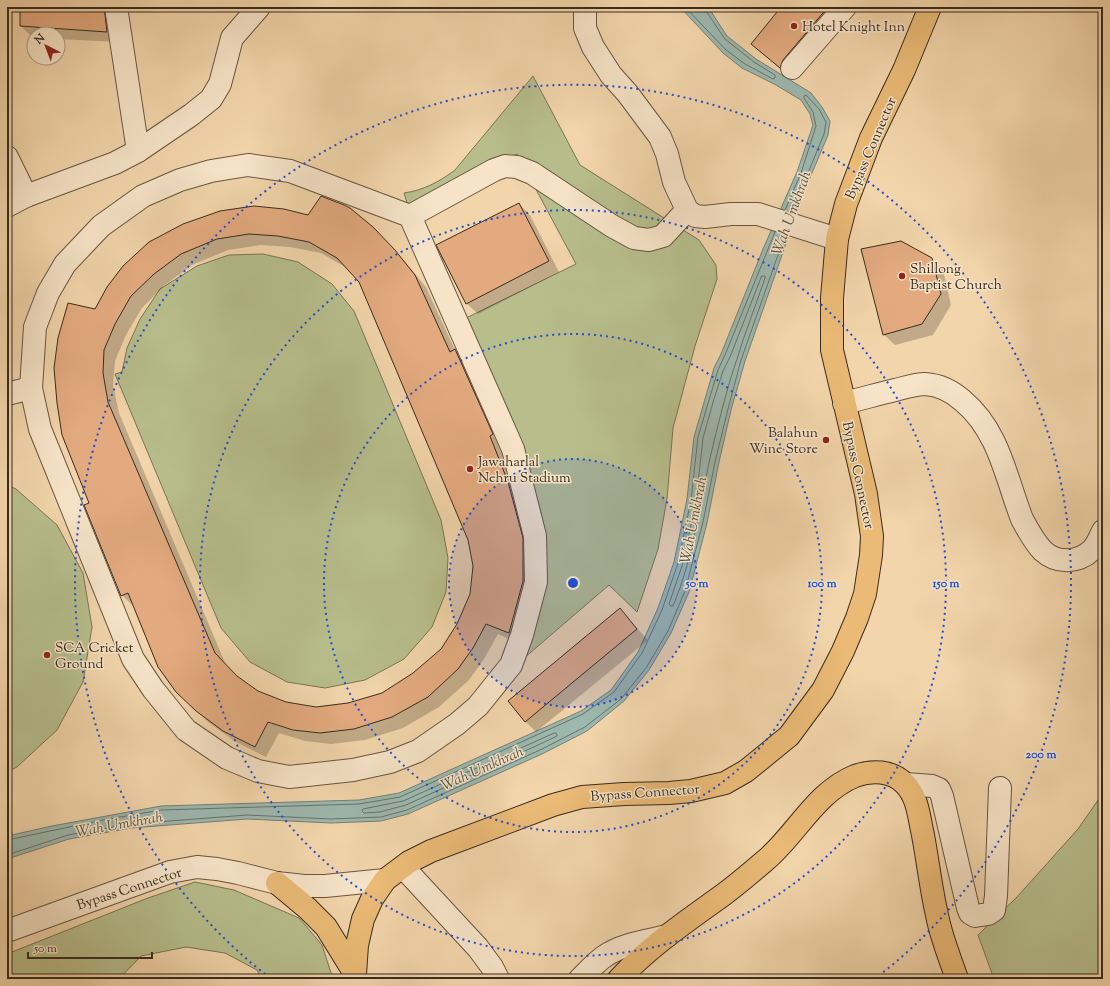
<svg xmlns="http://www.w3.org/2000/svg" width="1110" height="986" font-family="'Sorts Mill Goudy',serif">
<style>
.green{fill:#b7be8c;stroke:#777556}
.water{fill:#9cb8af;stroke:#748076}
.shadow{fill:#0003;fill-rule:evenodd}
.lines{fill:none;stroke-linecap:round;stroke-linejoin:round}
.shore{stroke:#6a7268;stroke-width:1}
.building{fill:#e3aa7f;stroke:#372c20;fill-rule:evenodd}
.minor-casing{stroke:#665643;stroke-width:24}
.major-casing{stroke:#372c20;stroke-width:24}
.minor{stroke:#f7e4c8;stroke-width:22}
.major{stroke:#eaba76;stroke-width:22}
.ring{fill:none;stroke:#1d4ed8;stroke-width:2;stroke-dasharray:2 4}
.poi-dot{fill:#8f2418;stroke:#f7e4c8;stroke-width:1.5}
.labels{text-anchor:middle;stroke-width:3;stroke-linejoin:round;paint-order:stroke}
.poi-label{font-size:14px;fill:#372c20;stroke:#f7e4c8;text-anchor:start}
.street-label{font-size:14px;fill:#372c20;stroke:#f7e4c8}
.water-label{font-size:15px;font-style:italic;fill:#504f44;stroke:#f7e4c8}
.centre{fill:#1d4ed8;stroke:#f7e4c8;stroke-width:2}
.ring-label{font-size:12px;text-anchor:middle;font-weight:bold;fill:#1d4ed8;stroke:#f7e4c8;stroke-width:3;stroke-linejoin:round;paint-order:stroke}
</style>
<rect width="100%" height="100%" fill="#f3d5ab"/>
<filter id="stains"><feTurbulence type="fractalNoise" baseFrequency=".005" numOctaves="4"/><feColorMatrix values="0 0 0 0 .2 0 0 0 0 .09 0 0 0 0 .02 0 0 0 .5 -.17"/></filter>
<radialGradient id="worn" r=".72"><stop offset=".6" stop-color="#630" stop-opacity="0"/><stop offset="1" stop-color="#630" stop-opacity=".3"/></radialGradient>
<g class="green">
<path d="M533 76 580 165 699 240 716 265 717 279 695 346 673 428 667 499 658 549 637 612 609 585 502 677 545 559 541 513 532 481 460 321 576 264 517 154 409 209 404 193C424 190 439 182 455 170Z"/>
<path d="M263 254 298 262 332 284 354 311 441 520 448 558 446 592 432 627 404 659 365 680 325 688 287 682 250 662 221 628 115 374 122 372 127 348 140 319 160 289 197 266 229 255Z"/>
<path d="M7 485 16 489 57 525 83 573 92 627 83 682 57 730 17 767 7 772Z"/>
<path d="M1103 793V979H994L978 935 1017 897 1078 829Z"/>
<path d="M195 882 234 890 299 918 322 945 333 979H262L257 970 225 953 186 947 141 956 119 979H7V954L148 898Z"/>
</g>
<path class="water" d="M680 7H708L727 36 756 59 811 93 822 107 830 121 828 135 804 192 745 361 731 410 719 462 707 523 689 592 671 633 649 670 624 701 587 731 542 754 408 814 381 821 331 823 247 819 131 828 69 839 7 859V836L52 826 161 806 359 800 399 793 581 711 611 690 638 652 658 608 674 562 687 499 694 437 714 368 721 354 763 249 797 172 813 125 810 114 801 100 776 85 742 68 723 53Z"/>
<g class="shadow">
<path d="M21 7H117L118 42 58 39V34H34V37H32L21 26Z"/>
<path d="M783 7H851L791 78 752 44Z"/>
<path d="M519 204 530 215 559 272 478 314 466 303Z"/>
<path d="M183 224 384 240 406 263 426 287 455 350 466 361 519 494 533 550 520 644 498 634 484 659 469 680 439 707 403 728 365 740 331 744 305 741 279 733 266 757 236 742 208 722 177 691 134 606H133L122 595 91 503 95 310ZM260 245 290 247 321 253 347 268 359 281 469 540 474 566 471 594 458 624 441 649 413 674 382 694 348 704 316 708 286 703 258 691 238 678 226 665 119 413 113 385 115 361 126 335 142 308 165 285 192 265 228 250Z"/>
<path d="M931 259 943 270 951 305 933 335 895 345 883 334Z"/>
<path d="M620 610 648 640 536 732 525 721Z"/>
</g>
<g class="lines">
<g class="shore">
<path d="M685 7 726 50 745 64 773 79 775 78V75L754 62 725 39 706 11 705 7"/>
<path d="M785 210 801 173 816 126 813 112 804 98V96L806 95 819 109 826 122 824 134 801 190 793 213"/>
<path d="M762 276H765V278C756 305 745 332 737 359 726 391 718 425 710 458 699 508 693 559 673 606H671L669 604 683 563 696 501 703 438 714 399 723 371 730 357Z"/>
<path d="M555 733 557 734V736L538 745 406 805 380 812 364 813 362 811 363 809 403 801Z"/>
<path d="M7 840 103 820 161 810 359 804 400 797 583 714 614 692 642 653 662 610 678 563 691 500 698 437 718 370 725 355 775 232"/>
<path d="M7 855 68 835 131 824 247 815 331 819 381 817 407 810 540 750 585 727 621 699 646 668 668 631 685 591 703 522 715 462 728 409 741 360 785 235"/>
</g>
</g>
<g class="building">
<path d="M20 7H104L107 32 20 26Z"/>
<path d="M781 7H828L783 60 780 68 751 44Z"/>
<path d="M321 196 344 205 350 208 373 227 395 250 415 275 450 352 455 349 493 434 490 436 508 482 523 538V581L509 633 486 624 473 648 458 669 428 697 392 717 354 729 320 733 293 730 268 722 255 747 223 731 196 711 176 692 158 667 128 593 121 596 84 505 89 503 62 435 57 403 54 368 58 338 68 303 95 309 107 287 123 266 149 242 183 224 220 211 254 206 284 209 308 215ZM249 234 278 236 309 242 337 258 359 282 468 540 473 566 470 594 457 624 441 649 413 673 382 693 348 703 316 707 286 702 258 691 237 676 215 653 108 402 103 373 104 350 115 324 131 296 154 274 181 254 217 239Z"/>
<path d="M519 203 549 261 466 304 436 245Z"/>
<path d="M901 241 932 258 941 294 922 324 883 335 861 249Z"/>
<path d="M620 608 637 629 525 722 508 701Z"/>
</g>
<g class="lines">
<g class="minor-casing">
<g id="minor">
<path d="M116 7 138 151"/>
<path d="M585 7V28L593 47 611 75 628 94 660 137 667 154 674 182 687 210 695 216 705 217 731 214H758L837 239"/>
<path d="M792 68 845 7"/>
<path d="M7 157 26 196"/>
<path d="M248 165 290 171 410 216 513 449 535 536 536 582 522 635 511 665 478 706 457 724 418 751 390 762 353 770 289 777 258 771 227 758 186 730 153 689 133 659 40 429 31 388 35 327 48 293 65 264 101 226 143 196 180 180 211 171Z"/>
<path d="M7 206 26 196 115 163 138 151 191 115 211 99 220 84 232 38 259 7"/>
<path d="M410 216 494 170 505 166 517 167 532 173 612 226 634 238 649 240 663 236 687 210"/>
<path d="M7 394 31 388"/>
<path d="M844 403C861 399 878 394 895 390 904 388 915 384 925 384 940 385 952 391 963 401 999 431 1006 478 1022 519 1028 530 1034 542 1043 551 1057 564 1078 563 1092 550 1097 545 1100 537 1103 531"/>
<path d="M906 784 932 786 939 789 942 796 968 908 970 913 975 916 988 914 994 910 996 896 1000 788"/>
<path d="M403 867 478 948 492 967 498 979"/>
<path d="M7 931 170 872 197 867 217 869 238 873 277 883 304 886H325L385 880"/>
<path d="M580 979C588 971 596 962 605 956 622 944 647 941 667 936"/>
</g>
</g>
<g class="major-casing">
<g id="major">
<path d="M277 883 307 908 326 927 355 974"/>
<path d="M356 979 355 974 357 945 363 919 372 899 385 880 409 862 431 851 553 805 582 797 624 794 669 793 691 791 725 783 746 771 789 736 823 690 843 651 857 618 865 594 871 555 872 536 866 494 832 350V298L837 239 846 204 871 138 904 70 930 7"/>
<path d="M619 979C650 946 687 921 723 895 738 884 753 871 767 859 797 833 816 792 855 776 871 770 892 770 905 784 918 797 919 818 923 835 928 862 931 889 937 915 941 937 950 958 957 979"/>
</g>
</g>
<use href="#minor" class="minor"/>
<use href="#major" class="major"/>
</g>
<circle cx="573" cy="583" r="124" fill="#1d4ed8" fill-opacity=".12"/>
<g class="ring">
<circle cx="573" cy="583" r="124"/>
<circle cx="573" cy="583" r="249"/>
<circle cx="573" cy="583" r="373"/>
<path d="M270 978A498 498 0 1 1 876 978"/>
</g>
<g class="poi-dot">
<circle cx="794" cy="26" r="4"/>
<circle cx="902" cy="276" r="4"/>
<circle cx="826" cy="440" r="4"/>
<circle cx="470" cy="469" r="4"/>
<circle cx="47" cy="655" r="4"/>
</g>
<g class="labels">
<g class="poi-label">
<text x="802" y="31">Hotel Knight Inn</text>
<text x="910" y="273">Shillong<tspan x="910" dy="16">Baptist Church</tspan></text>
<text x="818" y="437" text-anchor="end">Balahun<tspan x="818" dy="16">Wine Store</tspan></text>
<text x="478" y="466">Jawaharlal<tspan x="478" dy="16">Nehru Stadium</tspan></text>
<text x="55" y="652">SCA Cricket<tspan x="55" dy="16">Ground</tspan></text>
</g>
<g class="street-label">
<text transform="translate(870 148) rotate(-67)" y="5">Bypass Connector</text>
<text transform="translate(859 475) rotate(78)" y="5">Bypass Connector</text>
<text transform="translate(645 792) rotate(-4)" y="5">Bypass Connector</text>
<text transform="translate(129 888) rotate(-18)" y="5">Bypass Connector</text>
</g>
<g class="water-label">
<text transform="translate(791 213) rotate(-70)" y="5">Wah Umkhrah</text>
<text transform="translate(693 520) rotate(-79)" y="5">Wah Umkhrah</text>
<text transform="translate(482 768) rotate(-24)" y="5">Wah Umkhrah</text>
<text transform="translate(119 824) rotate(-10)" y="5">Wah Umkhrah</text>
</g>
</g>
<circle cx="573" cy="583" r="6" class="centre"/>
<g class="ring-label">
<text x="697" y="587">50 m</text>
<text x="822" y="587">100 m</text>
<text x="946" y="587">150 m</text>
<text x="1041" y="758">200 m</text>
</g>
<rect width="1110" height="986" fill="none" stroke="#f3d5ab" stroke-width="24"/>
<rect x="8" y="8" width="1094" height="970" fill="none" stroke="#372c20" stroke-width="2"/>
<rect x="12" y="12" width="1086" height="962" fill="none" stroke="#372c20"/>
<g transform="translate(46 46) rotate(318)"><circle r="19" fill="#f7e4c8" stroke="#aa9a85"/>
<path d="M0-3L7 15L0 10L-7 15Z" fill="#8f2418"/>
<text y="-6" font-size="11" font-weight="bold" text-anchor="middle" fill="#372c20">N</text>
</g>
<path d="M28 952v6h124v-6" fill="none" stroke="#372c20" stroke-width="2"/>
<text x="34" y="952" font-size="12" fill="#372c20" stroke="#f7e4c8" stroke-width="3" paint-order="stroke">50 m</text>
<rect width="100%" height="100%" filter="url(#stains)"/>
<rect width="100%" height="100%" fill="url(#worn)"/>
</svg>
